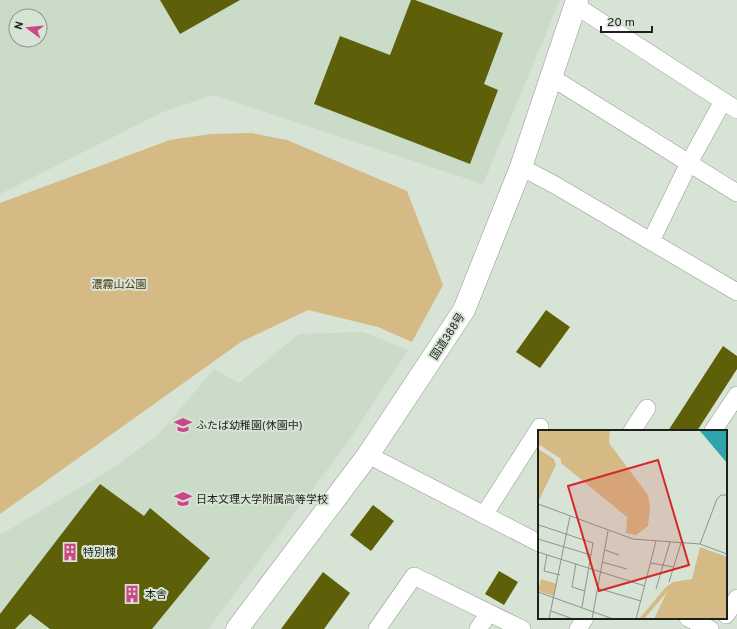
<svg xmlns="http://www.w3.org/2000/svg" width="737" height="629" font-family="Overpass,'Noto Sans JP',sans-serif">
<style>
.built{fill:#cadbc7;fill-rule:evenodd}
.green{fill:#d6ba86}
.building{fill:#5d6008}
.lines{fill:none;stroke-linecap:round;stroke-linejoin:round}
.minor-casing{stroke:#919c8f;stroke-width:18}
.highway-casing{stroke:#919c8f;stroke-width:23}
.minor{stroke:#fff;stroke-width:17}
.highway{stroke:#fff;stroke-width:22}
.labels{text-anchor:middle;stroke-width:4;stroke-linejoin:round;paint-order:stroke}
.park-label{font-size:11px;fill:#49350c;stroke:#d7e3d5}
.street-label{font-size:11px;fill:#1c211b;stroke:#d7e3d5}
.poi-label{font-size:11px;fill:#1c211b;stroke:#d7e3d5;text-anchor:start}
.inset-road{fill:none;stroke:#8c958b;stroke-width:1}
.view{fill:#d62828;fill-opacity:0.15;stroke:#d62828;stroke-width:2}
.inset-edge{fill:none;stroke:#1c211b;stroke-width:2}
</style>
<rect width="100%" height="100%" fill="#d7e3d5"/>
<g class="built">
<path d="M0 0H560L483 184 214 95 163 112 0 194ZM16 16H40V40H16Z"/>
<path d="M363 332 408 350 348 442 208 629H0V535L113 468 159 434 214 369 239 383 299 334Z"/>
</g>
<path class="green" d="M252 133 287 140 407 191 443 285 412 342 378 327 308 310 241 342 0 514V203L170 140 210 134Z"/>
<g class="building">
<path d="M160 0H240L180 34Z"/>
<path d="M411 0H415L503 33 484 84 498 90 470 164 314 104 340 36 390 55Z"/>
<path d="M546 310 570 327 540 368 516 352Z"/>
<path d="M723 346 737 356V369L697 431H668Z"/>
<path d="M100 484 144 516 150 508 210 558 152 629H50L30 614 15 629H0V614Z"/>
<path d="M373 505 394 521 371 551 350 535Z"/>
<path d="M499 571 518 582 504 605 485 594Z"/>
<path d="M323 572 350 593 324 629H281Z"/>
</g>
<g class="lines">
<g class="minor-casing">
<g id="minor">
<path d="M575 5 737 110"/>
<path d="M551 77 737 193"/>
<path d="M521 167 555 185 737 292"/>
<path d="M651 241 689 163 723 101"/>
<path d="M632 431 647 408"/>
<path d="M713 431 737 395"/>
<path d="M368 455 539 543"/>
<path d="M484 515 540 427"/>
<path d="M726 615 737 598"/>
<path d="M688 618 710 629"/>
<path d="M377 629 414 576 522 629"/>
<path d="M478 629 489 613"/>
<path d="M578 629 585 618"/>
</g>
</g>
<g class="highway-casing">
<path id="highway" d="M237 629 368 455 464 310 521 167 577 0"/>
</g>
<use href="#minor" class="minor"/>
<use href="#highway" class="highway"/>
</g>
<defs>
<g id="school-bare" transform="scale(1.38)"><path d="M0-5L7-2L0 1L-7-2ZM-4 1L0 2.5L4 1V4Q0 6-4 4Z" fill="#cc4688" stroke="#d7e3d5" stroke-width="2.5" paint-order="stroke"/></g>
<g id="building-bare" transform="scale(1.38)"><path d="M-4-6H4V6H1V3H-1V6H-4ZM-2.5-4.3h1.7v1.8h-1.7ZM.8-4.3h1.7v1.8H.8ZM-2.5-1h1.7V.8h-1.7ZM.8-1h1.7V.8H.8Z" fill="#cc4688" stroke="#d7e3d5" stroke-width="2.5" paint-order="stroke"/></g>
</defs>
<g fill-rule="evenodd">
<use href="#school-bare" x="183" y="425"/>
<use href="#school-bare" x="183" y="499"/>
<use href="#building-bare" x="70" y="552"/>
<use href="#building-bare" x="132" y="594"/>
</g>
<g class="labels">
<g class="park-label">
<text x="119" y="288">濃霧山公園</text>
</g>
<g class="street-label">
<text transform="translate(447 336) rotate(-57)" y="4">国道388号</text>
</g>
<g class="poi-label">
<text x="196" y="429">ふたば幼稚園(休園中)</text>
<text x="196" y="503">日本文理大学附属高等学校</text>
<text x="83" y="556">特別棟</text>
<text x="145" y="598">本舎</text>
</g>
</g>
<g transform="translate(538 430)">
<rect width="189" height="189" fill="#d7e3d5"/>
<path d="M0 0H72L71 13 110 65 112 77 110 96 98 105 88 103 89 87 23 33V29L0 14ZM0 19 16 29 18 35 1 70ZM162 117 189 127V189H116L129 162 106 189H101L128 157 135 152 154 149ZM3 149 19 154 16 166 0 161Z" fill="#d6ba86"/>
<path d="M189 0V33L162 1Z" fill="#2ea5ab"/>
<path class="inset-road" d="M0 74 95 109 162 114 189 124M0 102 1 95 55 113 44 177M0 109 53 125M162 114 179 69 183 65H189M67 120 81 125M0 122 107 156M9 125 6 141 22 145M64 132 89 139M38 133 34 157 47 161M113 133 136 137M131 152 143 113M59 158 103 171M118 159 132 112M0 162 75 189M13 181 35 189M11 189 32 86M54 189 70 101M98 189 118 111"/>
<path class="view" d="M120 30 151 135 61 161 30 56Z"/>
<rect width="189" height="189" class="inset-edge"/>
</g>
<g transform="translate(28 28) rotate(286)"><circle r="19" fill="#d7e3d5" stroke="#8c958b"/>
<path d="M0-3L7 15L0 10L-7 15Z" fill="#cc4688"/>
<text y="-6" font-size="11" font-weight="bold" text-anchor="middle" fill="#1c211b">N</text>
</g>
<path d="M601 26v6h51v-6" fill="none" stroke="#1c211b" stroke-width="2"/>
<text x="607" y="26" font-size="12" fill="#1c211b" stroke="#d7e3d5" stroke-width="3" paint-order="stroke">20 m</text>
</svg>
